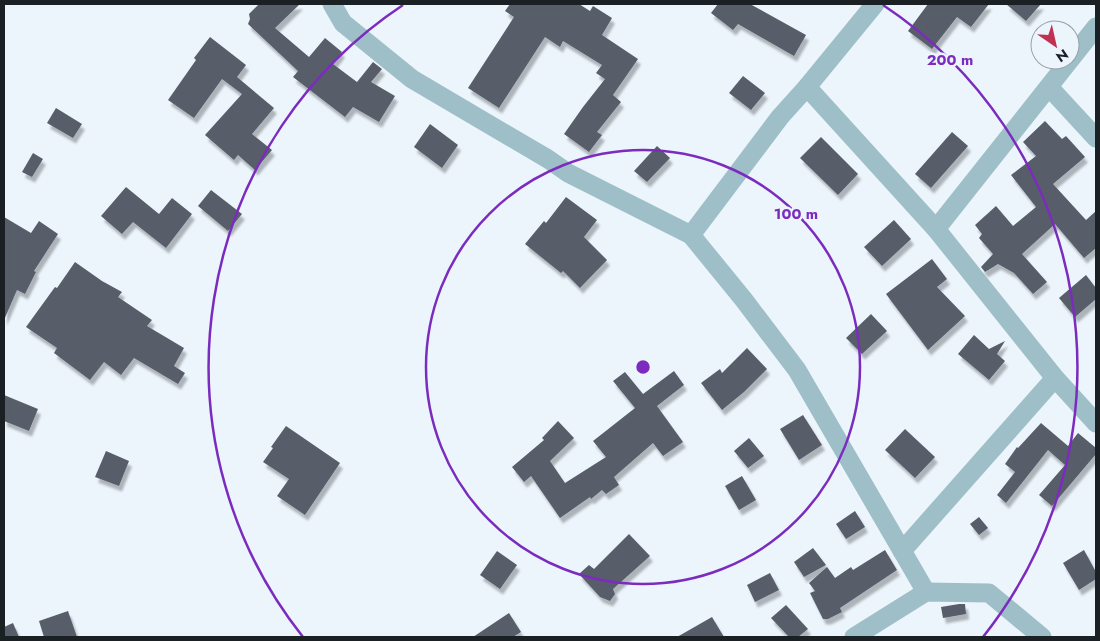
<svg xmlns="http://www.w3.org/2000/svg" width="1100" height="641" font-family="Jost,sans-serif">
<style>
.building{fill:#585d6b;filter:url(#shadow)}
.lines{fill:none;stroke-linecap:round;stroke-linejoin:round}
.minor{stroke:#9fbfc8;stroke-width:19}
.ring{fill:none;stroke:#7b2cbf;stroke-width:2.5}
.centre{fill:#7b2cbf;stroke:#ecf5fc;stroke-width:2.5}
.ring-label{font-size:15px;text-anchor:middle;font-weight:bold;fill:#7b2cbf;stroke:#ecf5fc;stroke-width:5;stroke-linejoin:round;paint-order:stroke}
</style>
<defs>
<filter id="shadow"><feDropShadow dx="3" dy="5.5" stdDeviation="1" flood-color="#0004"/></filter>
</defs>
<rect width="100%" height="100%" fill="#ecf5fc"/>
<g class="building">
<path d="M259 4H300L275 28 309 57 325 38 342 52 333 64 357 82 373 62 382 69 371 82 395 96 379 122 353 107 345 117 293 77 298 71 248 24 250 19 249 14Z"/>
<path d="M510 4H579L590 11 593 6 612 18 602 35 638 59 613 95 621 102 597 132 602 135 589 152 564 134 583 107 605 79 596 73 602 65 563 41 560 47 545 37 499 108 468 88 514 17 505 11Z"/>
<path d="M718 4H750L806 35 794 56 738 24 733 30 711 13Z"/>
<path d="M928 4H989L971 27 957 17 932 49 908 31Z"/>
<path d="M1006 4H1041L1026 21Z"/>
<path d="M210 37 246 65 237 77 274 108 252 134 272 150 255 170 238 155 234 160 205 135 242 94 222 79 194 118 168 100 196 60 194 58Z"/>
<path d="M743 76 765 93 751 110 729 93Z"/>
<path d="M56 108 82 124 73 138 47 123Z"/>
<path d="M1045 121 1062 139 1066 136 1085 157 1053 184 1086 220 1096 211V248L1084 258 1055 224 1022 254 1047 282 1033 294 1014 273 998 264 985 272 981 267 993 254 979 238 982 234 975 225 996 206 1013 226 1036 207 1011 175 1036 156 1023 142Z"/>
<path d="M430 124 458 145 442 168 414 147Z"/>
<path d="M952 132 968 146 931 188 915 174Z"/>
<path d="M821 137 858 174 838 195 800 158Z"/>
<path d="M657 146 670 158 647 182 634 171Z"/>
<path d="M33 153 43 159 32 177 22 172Z"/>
<path d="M126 187 159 214 172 198 192 214 166 248 133 222 122 234 101 216Z"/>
<path d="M211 190 242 214 228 231 198 206Z"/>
<path d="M566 197 597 220 584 237 607 260 580 288 563 271 561 273 525 244 544 221 546 223Z"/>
<path d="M4 217 31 233 39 221 58 234 34 271 36 272 25 294 17 290 4 320Z"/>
<path d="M894 220 911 239 882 266 864 247Z"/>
<path d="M932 259 947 279 937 287 965 316 928 350 886 294Z"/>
<path d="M75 262 102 281 122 292 118 297 152 320 147 326 184 348 174 366 185 373 178 384 134 358 121 375 104 362 90 380 54 353 57 348 26 327 55 287 57 288Z"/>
<path d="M1086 275 1096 288V299L1075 317 1059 298Z"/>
<path d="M871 314 887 331 862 354 846 338Z"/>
<path d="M974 335 989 349 1005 341 997 354 1005 361 989 380 958 354Z"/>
<path d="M747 348 767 369 744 392 722 410 701 383 720 369 722 373Z"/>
<path d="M674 371 684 385 657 406 683 442 663 456 653 443 614 477 619 485 606 494 602 490 591 499 590 497 560 518 531 476 524 482 512 467 544 440 542 438 558 421 574 438 550 461 565 483 606 457 593 441 635 408 613 381 625 372 643 394Z"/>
<path d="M4 395 38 409 29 431 4 421Z"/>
<path d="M803 415 822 445 799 460 780 429Z"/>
<path d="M1041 423 1068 446 1078 433 1096 448V454L1052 506 1039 495 1065 465 1048 450 1006 503 997 495 1015 472 1005 464 1017 447 1018 448Z"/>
<path d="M286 426 340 463 305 515 277 496 289 479 263 462 273 448 271 447Z"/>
<path d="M905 429 935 457 915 478 885 450Z"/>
<path d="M749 438 764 456 748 468 734 451Z"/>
<path d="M106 451 129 461 119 486 95 477Z"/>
<path d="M742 476 756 500 739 510 725 486Z"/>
<path d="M855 511 865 527 846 539 836 524Z"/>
<path d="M979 517 988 528 979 535 970 524Z"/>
<path d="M629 534 650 556 613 589 615 594 610 601 600 597 579 574 589 565 594 569Z"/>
<path d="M813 548 826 565 804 577 794 562Z"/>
<path d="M885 550 897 570 840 608 842 612 828 619H823L810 593 815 591 809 583 827 567 835 578 851 567 853 570Z"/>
<path d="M1084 550 1096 572V579L1079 590 1063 563Z"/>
<path d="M497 551 517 565 500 589 480 575Z"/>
<path d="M770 573 779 590 755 602 747 585Z"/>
<path d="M959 604H965L966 614 943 618 941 607Z"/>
<path d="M786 605 808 629 798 637H789L771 618Z"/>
<path d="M68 611 77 637H44L39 621Z"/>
<path d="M509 613 521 632 513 637H473Z"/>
<path d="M712 617 724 637H677Z"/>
<path d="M13 623 19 637H4V627Z"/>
</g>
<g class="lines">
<g class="minor">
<path d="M332 4 343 23 412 79 548 159 568 173 691 235 744 300 797 370 926 592"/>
<path d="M807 87 936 229 1055 378 1096 423"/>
<path d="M1049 87 1096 138"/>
<path d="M936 229 1096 27"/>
<path d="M691 235 780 117 807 87 875 4"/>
<path d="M902 551 1055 378"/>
<path d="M854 637 926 592 989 593 1042 637"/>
</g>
</g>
<g class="ring">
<circle cx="643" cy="367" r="217"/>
<path d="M303 637A434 434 0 0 1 403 5M883 5A434 434 0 0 1 983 637"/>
</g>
<circle cx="643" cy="367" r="8" class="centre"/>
<g class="ring-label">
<text x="950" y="65">200 m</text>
<text x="796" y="219">100 m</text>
</g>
<rect width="1100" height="641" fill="none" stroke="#1a2024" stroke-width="10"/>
<g transform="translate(1055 45) rotate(146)"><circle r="24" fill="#ecf5fc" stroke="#98a0a6"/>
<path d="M0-4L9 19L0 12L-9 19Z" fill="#c13151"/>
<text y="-8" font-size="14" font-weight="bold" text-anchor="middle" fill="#1a2024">N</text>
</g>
</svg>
